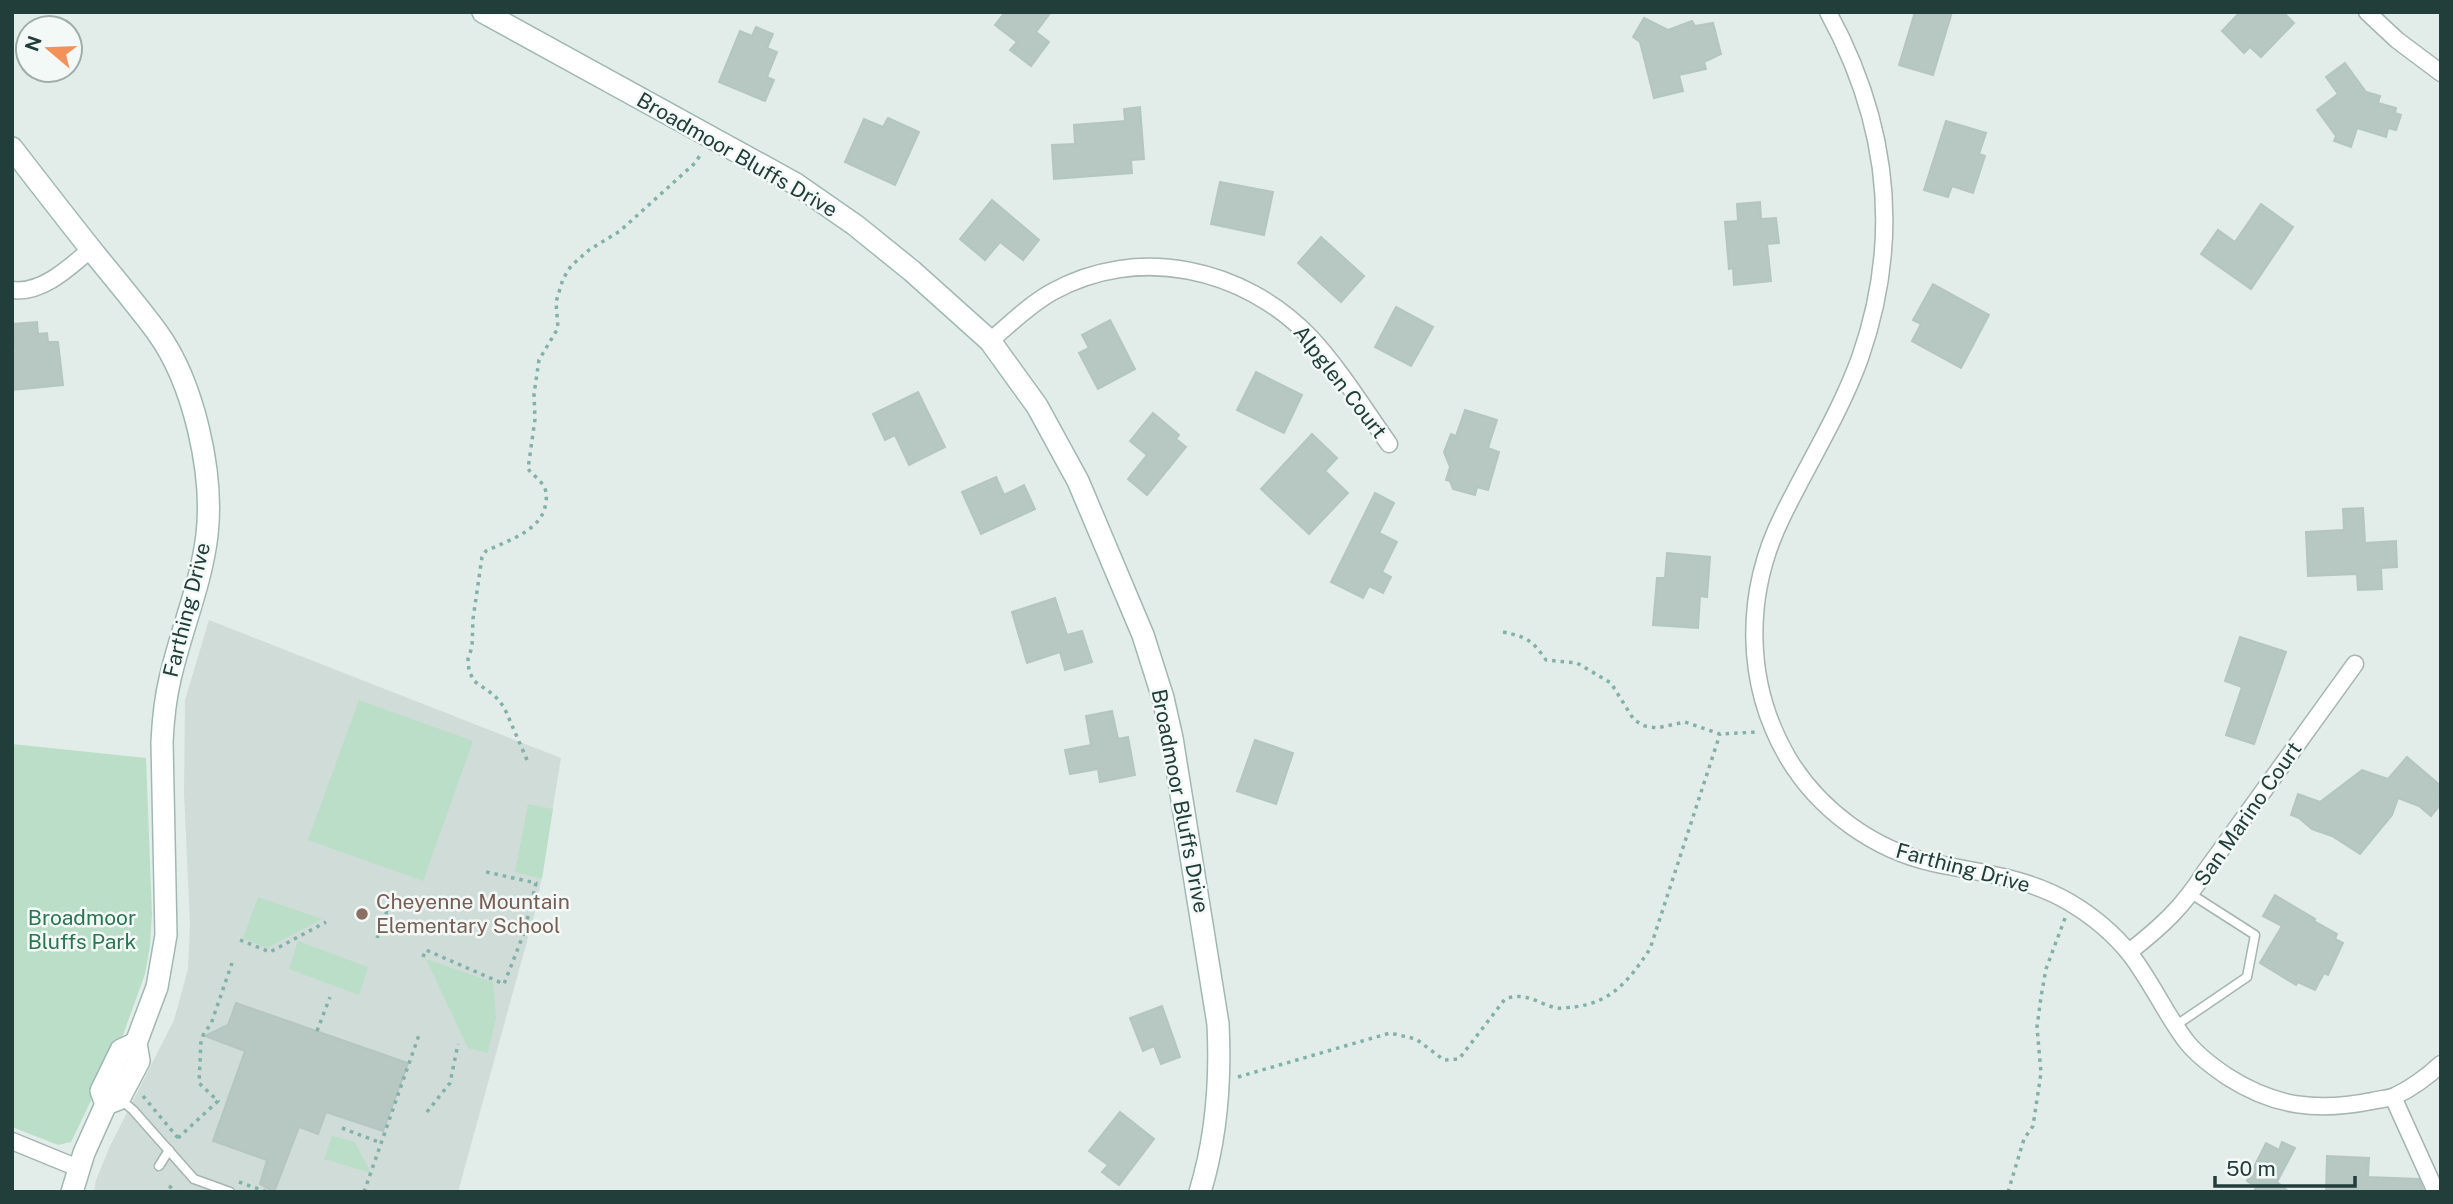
<svg xmlns="http://www.w3.org/2000/svg" width="2453" height="1204" font-family="'Public Sans',sans-serif">
<style>
.built{fill:#d0dcd8}
.green{fill:#bbdec8}
.building{fill:#b7c7c2;stroke:#b4c6c1;stroke-width:2}
.lines{fill:none;stroke-linecap:round;stroke-linejoin:round}
.lane-casing{stroke:#a5b5b1;stroke-width:11}
.street-casing{stroke:#a5b5b1;stroke-width:19}
.secondary-casing{stroke:#a0b8b3;stroke-width:24}
.path{stroke:#82b1a8;stroke-width:3.5;stroke-dasharray:3.5 5;stroke-linecap:butt}
.lane{stroke:#fff;stroke-width:8}
.street{stroke:#fff;stroke-width:16}
.secondary{stroke:#fff;stroke-width:21}
.education-dot{fill:#8d6e63;stroke:#f3f9f7;stroke-width:2.5}
.labels{text-anchor:middle;stroke-width:5;stroke-linejoin:round;paint-order:stroke}
.street-label{font-size:21px;fill:#223e3a;stroke:#f3f9f7}
.education-label{font-size:21px;fill:#785e54;stroke:#f3f9f7;text-anchor:start}
.park-label{font-size:21px;fill:#2b7651;stroke:#f3f9f7}
</style>
<rect width="100%" height="100%" fill="#e2ede9"/>
<path class="built" d="M209 620 561 758 537 905 458 1192H94L96 1180 110 1146 174 1020 188 969 190 923 184 793 185 700Z"/>
<g class="green">
<path d="M359 700 473 741 423 881 308 840Z"/>
<path d="M12 744 146 758 152 914 150 946 145 974 123 1035 71 1142 58 1145 12 1127Z"/>
<path d="M528 804 553 809 542 879 515 872Z"/>
<path d="M258 897 322 919 267 948 243 938Z"/>
<path d="M298 941 368 967 359 995 289 969Z"/>
<path d="M426 959 493 982 496 1018 488 1053 468 1048Z"/>
<path d="M332 1136 355 1142 371 1173 324 1159Z"/>
</g>
<g class="building">
<path d="M1005 12H1051L1036 32 1049 42 1031 66 1010 50 1017 42 995 25Z"/>
<path d="M1915 12H1952L1933 75 1899 65Z"/>
<path d="M2240 12H2283L2294 23 2261 57 2250 47 2244 53 2222 31Z"/>
<path d="M1644 18 1668 30 1692 21 1695 26 1713 23 1721 54 1704 62 1706 69 1679 75 1683 91 1654 98 1640 42 1633 37Z"/>
<path d="M756 27 773 34 767 48 777 52 767 77 774 80 765 101 719 82 740 31 752 36Z"/>
<path d="M2345 63 2366 92 2380 96 2378 103 2396 108 2395 113 2401 115 2396 130 2388 128 2386 137 2357 128 2351 147 2334 141 2336 136 2317 110 2338 94 2326 77Z"/>
<path d="M1140 107 1144 159 1131 160 1132 173 1054 179 1052 145 1075 144 1074 125 1125 121 1124 109Z"/>
<path d="M888 118 919 132 895 185 845 162 864 119 883 127Z"/>
<path d="M1946 121 1986 133 1979 154 1985 156 1973 193 1952 186 1948 197 1924 190Z"/>
<path d="M1220 182 1273 192 1264 235 1211 224Z"/>
<path d="M992 200 1039 240 1023 260 1000 242 985 260 960 239Z"/>
<path d="M1760 202 1761 219 1776 218 1779 243 1767 244 1771 281 1734 285 1733 268 1729 269 1725 222 1738 221 1737 204Z"/>
<path d="M2261 204 2293 227 2251 289 2201 254 2218 230 2235 242Z"/>
<path d="M1321 237 1364 276 1341 302 1298 263Z"/>
<path d="M1933 284 1989 315 1961 368 1912 341 1921 324 1913 320Z"/>
<path d="M1396 307 1433 327 1411 366 1375 347Z"/>
<path d="M1110 320 1135 369 1098 389 1079 353 1089 348 1082 335Z"/>
<path d="M37 322 38 334 47 333 48 342H58L63 385 12 390V347L15 346 13 324Z"/>
<path d="M1256 372 1302 395 1284 433 1237 410Z"/>
<path d="M918 392 945 447 909 465 895 435 885 440 873 414Z"/>
<path d="M1465 410 1497 420 1488 448 1499 452 1488 490 1477 487 1475 495 1453 489 1450 481 1446 480 1450 467 1444 452 1451 434 1456 436Z"/>
<path d="M1153 413 1179 435 1176 439 1186 447 1147 495 1128 479 1147 455 1130 441Z"/>
<path d="M1312 434 1337 458 1325 471 1348 493 1309 534 1261 489Z"/>
<path d="M996 477 1004 495 1024 485 1035 509 981 534 962 492Z"/>
<path d="M1375 493 1394 503 1379 533 1397 542 1382 572 1391 577 1383 593 1369 586 1363 598 1331 582Z"/>
<path d="M2363 508 2365 543 2396 541 2397 567 2381 568 2382 589 2358 590 2357 574 2308 576 2306 532 2344 530 2343 509Z"/>
<path d="M1667 553 1710 557 1707 597 1700 596 1698 628 1653 625 1657 578H1665Z"/>
<path d="M1055 598 1067 635 1082 631 1092 662 1065 670 1060 652 1027 663 1012 612Z"/>
<path d="M2240 637 2286 652 2254 744 2226 735 2242 687 2225 681Z"/>
<path d="M1112 711 1118 739 1128 737 1135 775 1100 782 1098 769 1070 774 1065 750 1091 745 1086 716Z"/>
<path d="M1255 740 1293 753 1276 804 1237 791Z"/>
<path d="M2407 757 2441 786V804L2431 816 2419 806 2398 798 2392 815 2360 854 2332 836 2312 829 2299 818 2291 815 2298 794 2320 802 2362 770 2388 779Z"/>
<path d="M2275 895 2315 919 2314 921 2337 934 2335 939 2343 943 2328 975 2324 973 2315 990 2298 982 2296 985 2260 963 2282 926 2263 916Z"/>
<path d="M236 1003 408 1063 383 1131 326 1112 318 1134 299 1127 274 1192 260 1184 267 1160 213 1141 245 1051 205 1036 228 1025Z"/>
<path d="M1162 1006 1180 1057 1161 1064 1154 1046 1143 1051 1130 1018Z"/>
<path d="M1120 1112 1154 1139 1119 1185 1102 1172 1108 1165 1089 1151Z"/>
<path d="M2282 1142 2295 1148 2277 1182 2289 1192H2254L2256 1187 2247 1181 2266 1143 2279 1150Z"/>
<path d="M2327 1156 2369 1158 2368 1177 2419 1179 2424 1192H2326Z"/>
</g>
<g class="lines">
<g class="lane-casing">
<g id="lane">
<path d="M2175 1026 2247 977 2255 935 2191 894"/>
<path d="M120 1099 133 1110 194 1179 230 1192"/>
<path d="M159 1166 169 1150"/>
</g>
</g>
<g class="street-casing">
<g id="street">
<path d="M1828 12C1888 122 1902 238 1860 358 1840 413 1809 462 1783 515 1744 593 1744 683 1788 758 1819 810 1874 850 1933 863 1981 873 2026 877 2069 902 2091 915 2114 934 2130 954 2151 981 2165 1013 2186 1041 2197 1055 2213 1067 2228 1077 2275 1107 2318 1112 2372 1101 2380 1099 2388 1099 2395 1096 2412 1088 2428 1076 2441 1064"/>
<path d="M2367 12 2397 40 2441 73"/>
<path d="M12 290C42 294 70 267 91 249"/>
<path d="M990 341C1010 324 1029 305 1052 292 1138 244 1244 268 1310 337 1340 369 1364 409 1389 444"/>
<path d="M2129 952C2161 927 2183 907 2205 872L2355 664"/>
<path d="M2393 1097 2436 1192"/>
<path d="M12 1141 78 1168"/>
</g>
</g>
<g class="secondary-casing">
<g id="secondary">
<path d="M483 12 796 184 855 225 912 271 990 341 1037 406 1078 481 1143 635 1163 698 1172 738 1218 1024C1221 1082 1217 1136 1200 1192"/>
<path d="M12 148C39 183 66 218 94 253 115 279 137 305 157 332 194 383 214 473 207 535 201 585 181 630 170 679 165 700 163 721 162 742L166 935 157 987 136 1043 139 1061 119 1099 106 1104 84 1153 72 1192"/>
<path d="M106 1104 101 1091 121 1050 136 1043"/>
</g>
</g>
<g class="path">
<path d="M1503 632C1527 637 1532 640 1546 660L1577 663 1611 683 1634 720 1645 726 1657 728 1685 722 1720 734 1758 732"/>
<path d="M527 760 504 707 494 695 474 681 469 671 468 659 472 647 473 619 482 557 486 551C509 540 544 530 546 501 547 495 546 489 543 485 539 479 532 474 528 469L535 419 534 394 539 360 558 328 556 302 563 279 571 266 589 250 620 231 695 163 701 154"/>
<path d="M377 938 389 905"/>
<path d="M240 940 270 952 326 922"/>
<path d="M423 957 426 950 504 984 524 933 536 883 482 871"/>
<path d="M317 1031 330 997"/>
<path d="M1238 1077 1390 1033 1416 1039 1444 1060 1459 1059 1505 999C1527 991 1537 1004 1557 1008 1562 1009 1569 1007 1574 1007 1613 1002 1629 980 1650 949L1720 734"/>
<path d="M143 1096 178 1138"/>
<path d="M427 1112 450 1083 458 1044"/>
<path d="M342 1128 381 1143"/>
<path d="M178 1138 218 1101 199 1083 201 1041 204 1033 211 1024 232 963"/>
<path d="M239 1182 267 1192"/>
<path d="M169 1186 177 1192"/>
<path d="M364 1192 420 1032"/>
<path d="M2008 1192 2024 1139 2033 1126 2041 1073 2037 1027 2041 997 2046 969 2065 918"/>
</g>
<use href="#lane" class="lane"/>
<use href="#street" class="street"/>
<use href="#secondary" class="secondary"/>
</g>
<circle class="education-dot" cx="362" cy="914" r="7"/>
<g class="labels">
<g class="street-label">
<text transform="translate(737 155) rotate(30)" y="7">Broadmoor Bluffs Drive</text>
<text transform="translate(1340 382) rotate(52)" y="7">Alpglen Court</text>
<text transform="translate(187 610) rotate(-76)" y="7">Farthing Drive</text>
<text transform="translate(1180 801) rotate(79)" y="7">Broadmoor Bluffs Drive</text>
<text transform="translate(2248 814) rotate(-55)" y="7">San Marino Court</text>
<text transform="translate(1963 868) rotate(15)" y="7">Farthing Drive</text>
</g>
<g class="education-label">
<text x="376" y="909">Cheyenne Mountain<tspan x="376" dy="24">Elementary School</tspan></text>
</g>
<g class="park-label">
<text x="82" y="925">Broadmoor<tspan x="82" dy="24">Bluffs Park</tspan></text>
</g>
</g>
<rect width="2453" height="1204" fill="none" stroke="#223e3a" stroke-width="28"/>
<g transform="translate(49 49) rotate(289)"><circle r="33" fill="#f3f9f7" stroke="#9faeab" stroke-width="2"/>
<path d="M0-5L12 26L0 18L-12 26Z" fill="#f49159"/>
<text y="-10" font-size="19" font-weight="bold" text-anchor="middle" fill="#223e3a">N</text>
</g>
<path d="M2215 1176v10h140v-10" fill="none" stroke="#223e3a" stroke-width="3.5"/>
<text x="2226" y="1176" font-size="21" fill="#223e3a" stroke="#f3f9f7" stroke-width="5" paint-order="stroke">50 m</text>
</svg>
